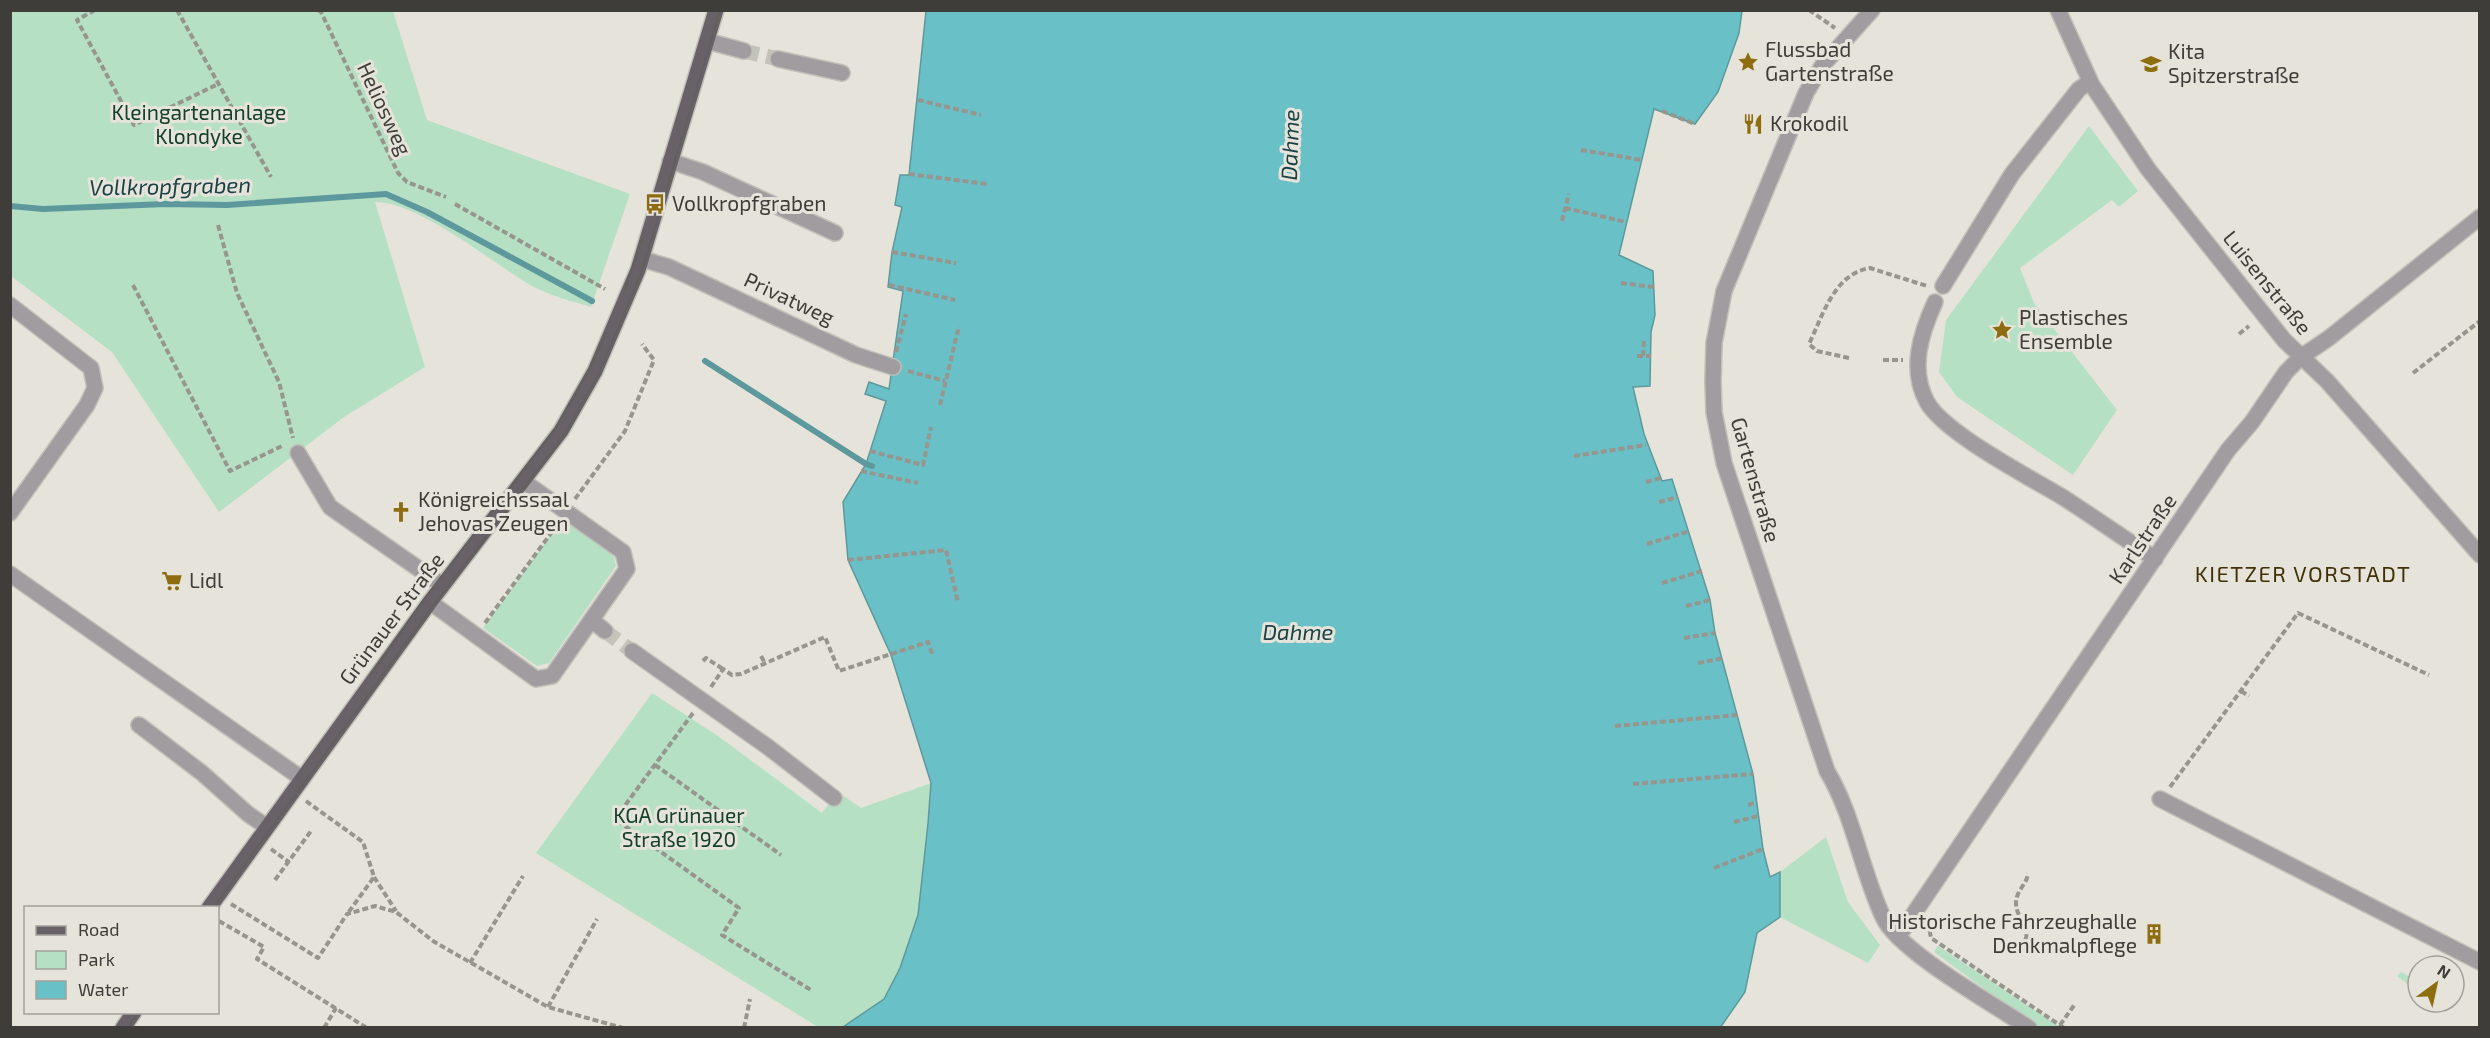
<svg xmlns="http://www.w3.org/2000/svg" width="2490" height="1038" font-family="'Exo 2',sans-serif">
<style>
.green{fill:#b6e0c4}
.water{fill:#6ac0c7;stroke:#5d999c;stroke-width:1.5}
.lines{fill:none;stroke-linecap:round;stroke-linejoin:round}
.stream{stroke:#5d999c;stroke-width:6}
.minor-tunnel{stroke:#c4c3ba;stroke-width:15;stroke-dasharray:15 8;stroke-linecap:butt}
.minor-casing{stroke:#c1bfb7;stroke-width:18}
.major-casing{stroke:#c1bfb7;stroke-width:18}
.path{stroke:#96958e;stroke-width:4;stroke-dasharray:6 3;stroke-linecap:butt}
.minor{stroke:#a09c9f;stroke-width:15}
.major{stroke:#686167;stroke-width:15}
.tram{stroke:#61605b;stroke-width:1.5}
.labels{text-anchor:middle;stroke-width:6;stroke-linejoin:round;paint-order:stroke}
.poi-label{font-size:21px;fill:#3e3d39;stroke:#e6e4da;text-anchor:start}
.street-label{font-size:21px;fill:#3e3d39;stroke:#e6e4da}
.park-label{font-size:21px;fill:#124128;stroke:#e6e4da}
.water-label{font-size:22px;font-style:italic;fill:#1a4246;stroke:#e6e4da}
.neighbourhood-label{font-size:22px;letter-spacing:1.5px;fill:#423108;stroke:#e6e4da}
</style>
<rect width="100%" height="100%" fill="#e6e4da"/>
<g class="green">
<path d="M10 11H393L427 120 630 194 591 307C572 301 551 296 534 287 493 264 420 202 375 202L425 367 344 417 219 512 112 352 11 276Z"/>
<path d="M2089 126 2138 191 2119 207 2112 200 2020 268 2034 303 2117 410 2073 475 1957 397 1939 372 1946 320Z"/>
<path d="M563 518 610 553 614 557 616 566 549 663 537 666 483 628Z"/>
<path d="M652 693 718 736 822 813 838 792 861 808 931 783 918 915 900 968 884 999 843 1027H818L536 853Z"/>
<path d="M1826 837 1848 902 1880 945 1868 963 1780 917V872Z"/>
<path d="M1938 946 2060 1027H2036L1934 952Z"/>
<path d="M2401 972 2418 981V992L2397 976Z"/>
</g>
<path class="water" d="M926 11H1742L1739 33 1718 92 1695 124 1654 109 1619 255 1653 271 1655 315 1651 332 1650 386 1633 387 1644 434 1662 481 1672 479 1710 600 1715 633 1753 774 1763 849 1770 877 1780 872V917L1757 933 1745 992 1720 1028 843 1027 884 999 900 968 918 915 928 823 931 783 891 655 848 560 843 502 866 464 886 401 865 394 869 382 889 389 903 291 888 287 892 252 902 207 895 205 900 175H909Z"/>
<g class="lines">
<g class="stream">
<path d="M10 206 43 209 165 204 227 205 386 194 427 212 592 301"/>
<path d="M705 361 866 464 872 466"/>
</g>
<g class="minor-tunnel">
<path d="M744 51 778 59"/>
<path d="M605 631 632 651"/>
</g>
<g class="minor-casing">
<g id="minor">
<path d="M1872 10 1822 66 1806 93 1724 291 1714 343 1713 381 1714 412 1724 463 1827 771C1854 816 1861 870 1883 917 1898 951 1995 1005 2029 1028"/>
<path d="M2058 10 2092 85 2148 169 2284 340 2327 381 2480 555"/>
<path d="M707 41 744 51"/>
<path d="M778 59 842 73"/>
<path d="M670 161 703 172 835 233"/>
<path d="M642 259 669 267 856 355 893 367"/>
<path d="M1943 286 2012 174 2079 89 2090 82"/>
<path d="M1935 302C1921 333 1909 369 1927 402 1944 433 2031 478 2064 498 2095 518 2125 539 2155 559"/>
<path d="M10 305 91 368 95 388 87 405 10 513"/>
<path d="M298 453 330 507 442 585"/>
<path d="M10 574 301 778"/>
<path d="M430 602 536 679 552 676 627 569 623 552 523 481"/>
<path d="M593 621 605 631"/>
<path d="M632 651 768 747 834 798"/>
<path d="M139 725 202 773 248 814 267 827"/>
<path d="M2160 799 2480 962"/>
<path d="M1898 937 2228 450 2252 422 2286 372 2301 357 2329 338 2480 217"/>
</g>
</g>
<g class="major-casing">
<g id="major">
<path d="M209 908 430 602 561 431 595 371 638 270 716 10"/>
<path d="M123 1028 134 1012"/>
</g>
</g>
<g class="path">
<path d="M95 10 77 20 134 125 218 84"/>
<path d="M177 10 271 177"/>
<path d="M318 10 321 12 398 173 407 182 446 197"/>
<path d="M1809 10 1835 28"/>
<path d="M918 100 981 115"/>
<path d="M1662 111 1695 124"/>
<path d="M1581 150 1642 160"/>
<path d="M909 174 987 184"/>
<path d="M455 204 605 289"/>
<path d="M1565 208 1626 222"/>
<path d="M1562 221 1569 194"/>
<path d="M218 225 237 293 279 382 293 438"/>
<path d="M892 252 956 263"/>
<path d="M1621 283 1654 287"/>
<path d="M133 285 230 471 282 446"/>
<path d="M889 285 955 300"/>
<path d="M2239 334 2249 326"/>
<path d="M896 352 906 314"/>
<path d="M1637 356H1651"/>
<path d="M1643 356 1644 340"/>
<path d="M1849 358 1817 351 1809 344C1823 315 1834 274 1870 268L1927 286"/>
<path d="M1883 360H1903"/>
<path d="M908 371 945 381"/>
<path d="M2413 373 2480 321"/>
<path d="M940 405 959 326"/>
<path d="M870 451 923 465 931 427"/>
<path d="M1574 456 1646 445"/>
<path d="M861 471 918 483"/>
<path d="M1646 482 1661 478"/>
<path d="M575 499 625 431 654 360 642 344"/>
<path d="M1659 502 1678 497"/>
<path d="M1647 544 1690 531"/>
<path d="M848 560 946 550 958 603"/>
<path d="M1662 583 1702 571"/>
<path d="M1686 606 1710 600"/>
<path d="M485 623 557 525"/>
<path d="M1684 638 1715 633"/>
<path d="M761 656 765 663"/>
<path d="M703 661 706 658 723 669"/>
<path d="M1698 663 1724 658"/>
<path d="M711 687 723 669 732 675 741 674 825 637 839 671 928 642 933 656"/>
<path d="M2241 691 2249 696"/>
<path d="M693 713 615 819 739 908 722 935 811 990"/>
<path d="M1615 726 1738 715"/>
<path d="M655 765 781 855"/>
<path d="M1633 784 1753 774"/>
<path d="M2170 787 2298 613 2429 675"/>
<path d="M306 801 363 842 374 877 348 913"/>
<path d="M1748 805 1757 802"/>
<path d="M1734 822 1758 816"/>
<path d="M271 849 289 862"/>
<path d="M1714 868 1763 849"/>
<path d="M374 877 396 911"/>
<path d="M275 880 311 831"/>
<path d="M231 904 318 958 347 914 375 906 396 912 433 941 548 1007 623 1028"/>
<path d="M219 921 264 947 257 959 367 1028"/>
<path d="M1928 922 1931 938 2064 1028"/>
<path d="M2021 948C2036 926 2016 922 2016 903 2016 890 2027 885 2028 873"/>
<path d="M470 963 523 876"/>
<path d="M548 1007 597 919"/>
<path d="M2060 1025 2075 1004"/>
<path d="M280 1028H281"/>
<path d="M324 1028 336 1008"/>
<path d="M744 1028 750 999"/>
</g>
<use href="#minor" class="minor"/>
<use href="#major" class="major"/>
<g class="tram">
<path d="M625 289 642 240"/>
<path d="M371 675 425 598 556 428 590 369 606 333"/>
<path d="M213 908 429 611 565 434 598 375 642 271 720 10"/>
<path d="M128 1028 138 1012"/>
</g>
</g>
<defs>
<g id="sight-bare" transform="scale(1.62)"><path d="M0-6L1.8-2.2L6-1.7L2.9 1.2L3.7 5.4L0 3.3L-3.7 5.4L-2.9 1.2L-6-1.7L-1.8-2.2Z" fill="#8e6c10" stroke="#e6e4da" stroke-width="2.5" paint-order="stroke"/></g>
<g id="school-bare" transform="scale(1.62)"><path d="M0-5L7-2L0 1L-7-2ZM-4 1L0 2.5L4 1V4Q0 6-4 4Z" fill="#8e6c10" stroke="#e6e4da" stroke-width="2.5" paint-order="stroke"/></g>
<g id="restaurant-bare" transform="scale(1.62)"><path d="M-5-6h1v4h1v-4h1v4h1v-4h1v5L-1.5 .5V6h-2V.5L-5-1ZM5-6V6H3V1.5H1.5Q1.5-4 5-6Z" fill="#8e6c10" stroke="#e6e4da" stroke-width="2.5" paint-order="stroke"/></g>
<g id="bus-bare" transform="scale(1.62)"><path d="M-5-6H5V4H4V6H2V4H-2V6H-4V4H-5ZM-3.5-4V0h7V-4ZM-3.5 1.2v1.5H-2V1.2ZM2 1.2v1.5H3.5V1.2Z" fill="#8e6c10" stroke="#e6e4da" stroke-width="2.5" paint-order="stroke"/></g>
<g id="church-bare" transform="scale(1.62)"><path d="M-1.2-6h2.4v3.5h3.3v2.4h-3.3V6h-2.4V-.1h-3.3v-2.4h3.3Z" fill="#8e6c10" stroke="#e6e4da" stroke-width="2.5" paint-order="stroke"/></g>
<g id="supermarket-bare" transform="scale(1.62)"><path d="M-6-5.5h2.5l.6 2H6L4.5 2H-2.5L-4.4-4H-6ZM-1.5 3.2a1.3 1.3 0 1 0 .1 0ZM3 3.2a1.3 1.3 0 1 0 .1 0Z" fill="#8e6c10" stroke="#e6e4da" stroke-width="2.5" paint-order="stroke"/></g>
<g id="building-bare" transform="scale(1.62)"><path d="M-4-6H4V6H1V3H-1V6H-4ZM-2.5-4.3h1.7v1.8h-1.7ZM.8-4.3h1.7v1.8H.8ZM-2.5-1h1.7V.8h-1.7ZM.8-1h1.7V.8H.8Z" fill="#8e6c10" stroke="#e6e4da" stroke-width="2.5" paint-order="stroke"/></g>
</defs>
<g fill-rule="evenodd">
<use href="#sight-bare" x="1748" y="62"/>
<use href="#school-bare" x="2151" y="64"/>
<use href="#restaurant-bare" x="1753" y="124"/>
<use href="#bus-bare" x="655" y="204"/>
<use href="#sight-bare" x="2002" y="330"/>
<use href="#church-bare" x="401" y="512"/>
<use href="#supermarket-bare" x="172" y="581"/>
<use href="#building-bare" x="2154" y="934"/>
</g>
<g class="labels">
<g class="poi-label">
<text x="1765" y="57">Flussbad<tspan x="1765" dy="24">Gartenstraße</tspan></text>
<text x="2168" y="59">Kita<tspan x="2168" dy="24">Spitzerstraße</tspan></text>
<text x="1770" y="131">Krokodil</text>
<text x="672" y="211">Vollkropfgraben</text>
<text x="2019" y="325">Plastisches<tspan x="2019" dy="24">Ensemble</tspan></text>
<text x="418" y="507">Königreichssaal<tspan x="418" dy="24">Jehovas Zeugen</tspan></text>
<text x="189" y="588">Lidl</text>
<text x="2137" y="929" text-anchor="end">Historische Fahrzeughalle<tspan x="2137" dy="24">Denkmalpflege</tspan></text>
</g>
<g class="street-label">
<text transform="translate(384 109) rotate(65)" y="7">Heliosweg</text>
<text transform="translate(2267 283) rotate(51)" y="7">Luisenstraße</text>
<text transform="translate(789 299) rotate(25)" y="7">Privatweg</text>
<text transform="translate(1755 480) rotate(74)" y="7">Gartenstraße</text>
<text transform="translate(2143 539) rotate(-56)" y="7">Karlstraße</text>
<text transform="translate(392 619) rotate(-53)" y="7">Grünauer Straße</text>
</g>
<g class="park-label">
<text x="199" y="120">Kleingartenanlage<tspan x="199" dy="24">Klondyke</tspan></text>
<text x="679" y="823">KGA Grünauer<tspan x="679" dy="24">Straße 1920</tspan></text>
</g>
<g class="water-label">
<text transform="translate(1290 145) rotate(-88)" y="8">Dahme</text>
<text transform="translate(170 186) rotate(-1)" y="8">Vollkropfgraben</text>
<text x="1298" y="640">Dahme</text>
</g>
<g class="neighbourhood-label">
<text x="2303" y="582">KIETZER VORSTADT</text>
</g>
</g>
<rect width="2490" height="1038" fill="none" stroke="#3e3d39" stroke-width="24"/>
<rect x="24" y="906" width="195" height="108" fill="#e6e4da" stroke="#a3a19a" stroke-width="1.5"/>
<rect x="36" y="926" width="30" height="9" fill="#686167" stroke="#a3a19a" stroke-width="1.5"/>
<text x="78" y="936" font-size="18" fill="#3e3d39">Road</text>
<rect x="36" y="951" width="30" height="18" fill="#b6e0c4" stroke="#a3a19a" stroke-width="1.5"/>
<text x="78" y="966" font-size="18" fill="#3e3d39">Park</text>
<rect x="36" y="981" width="30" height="18" fill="#6ac0c7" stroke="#a3a19a" stroke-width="1.5"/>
<text x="78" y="996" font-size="18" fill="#3e3d39">Water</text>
<g transform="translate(2436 984) rotate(33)"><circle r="28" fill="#e6e4da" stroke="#a3a19a" stroke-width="1.5"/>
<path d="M0-4.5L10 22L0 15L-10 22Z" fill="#8e6c10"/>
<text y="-9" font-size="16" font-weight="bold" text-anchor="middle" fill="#3e3d39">N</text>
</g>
</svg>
